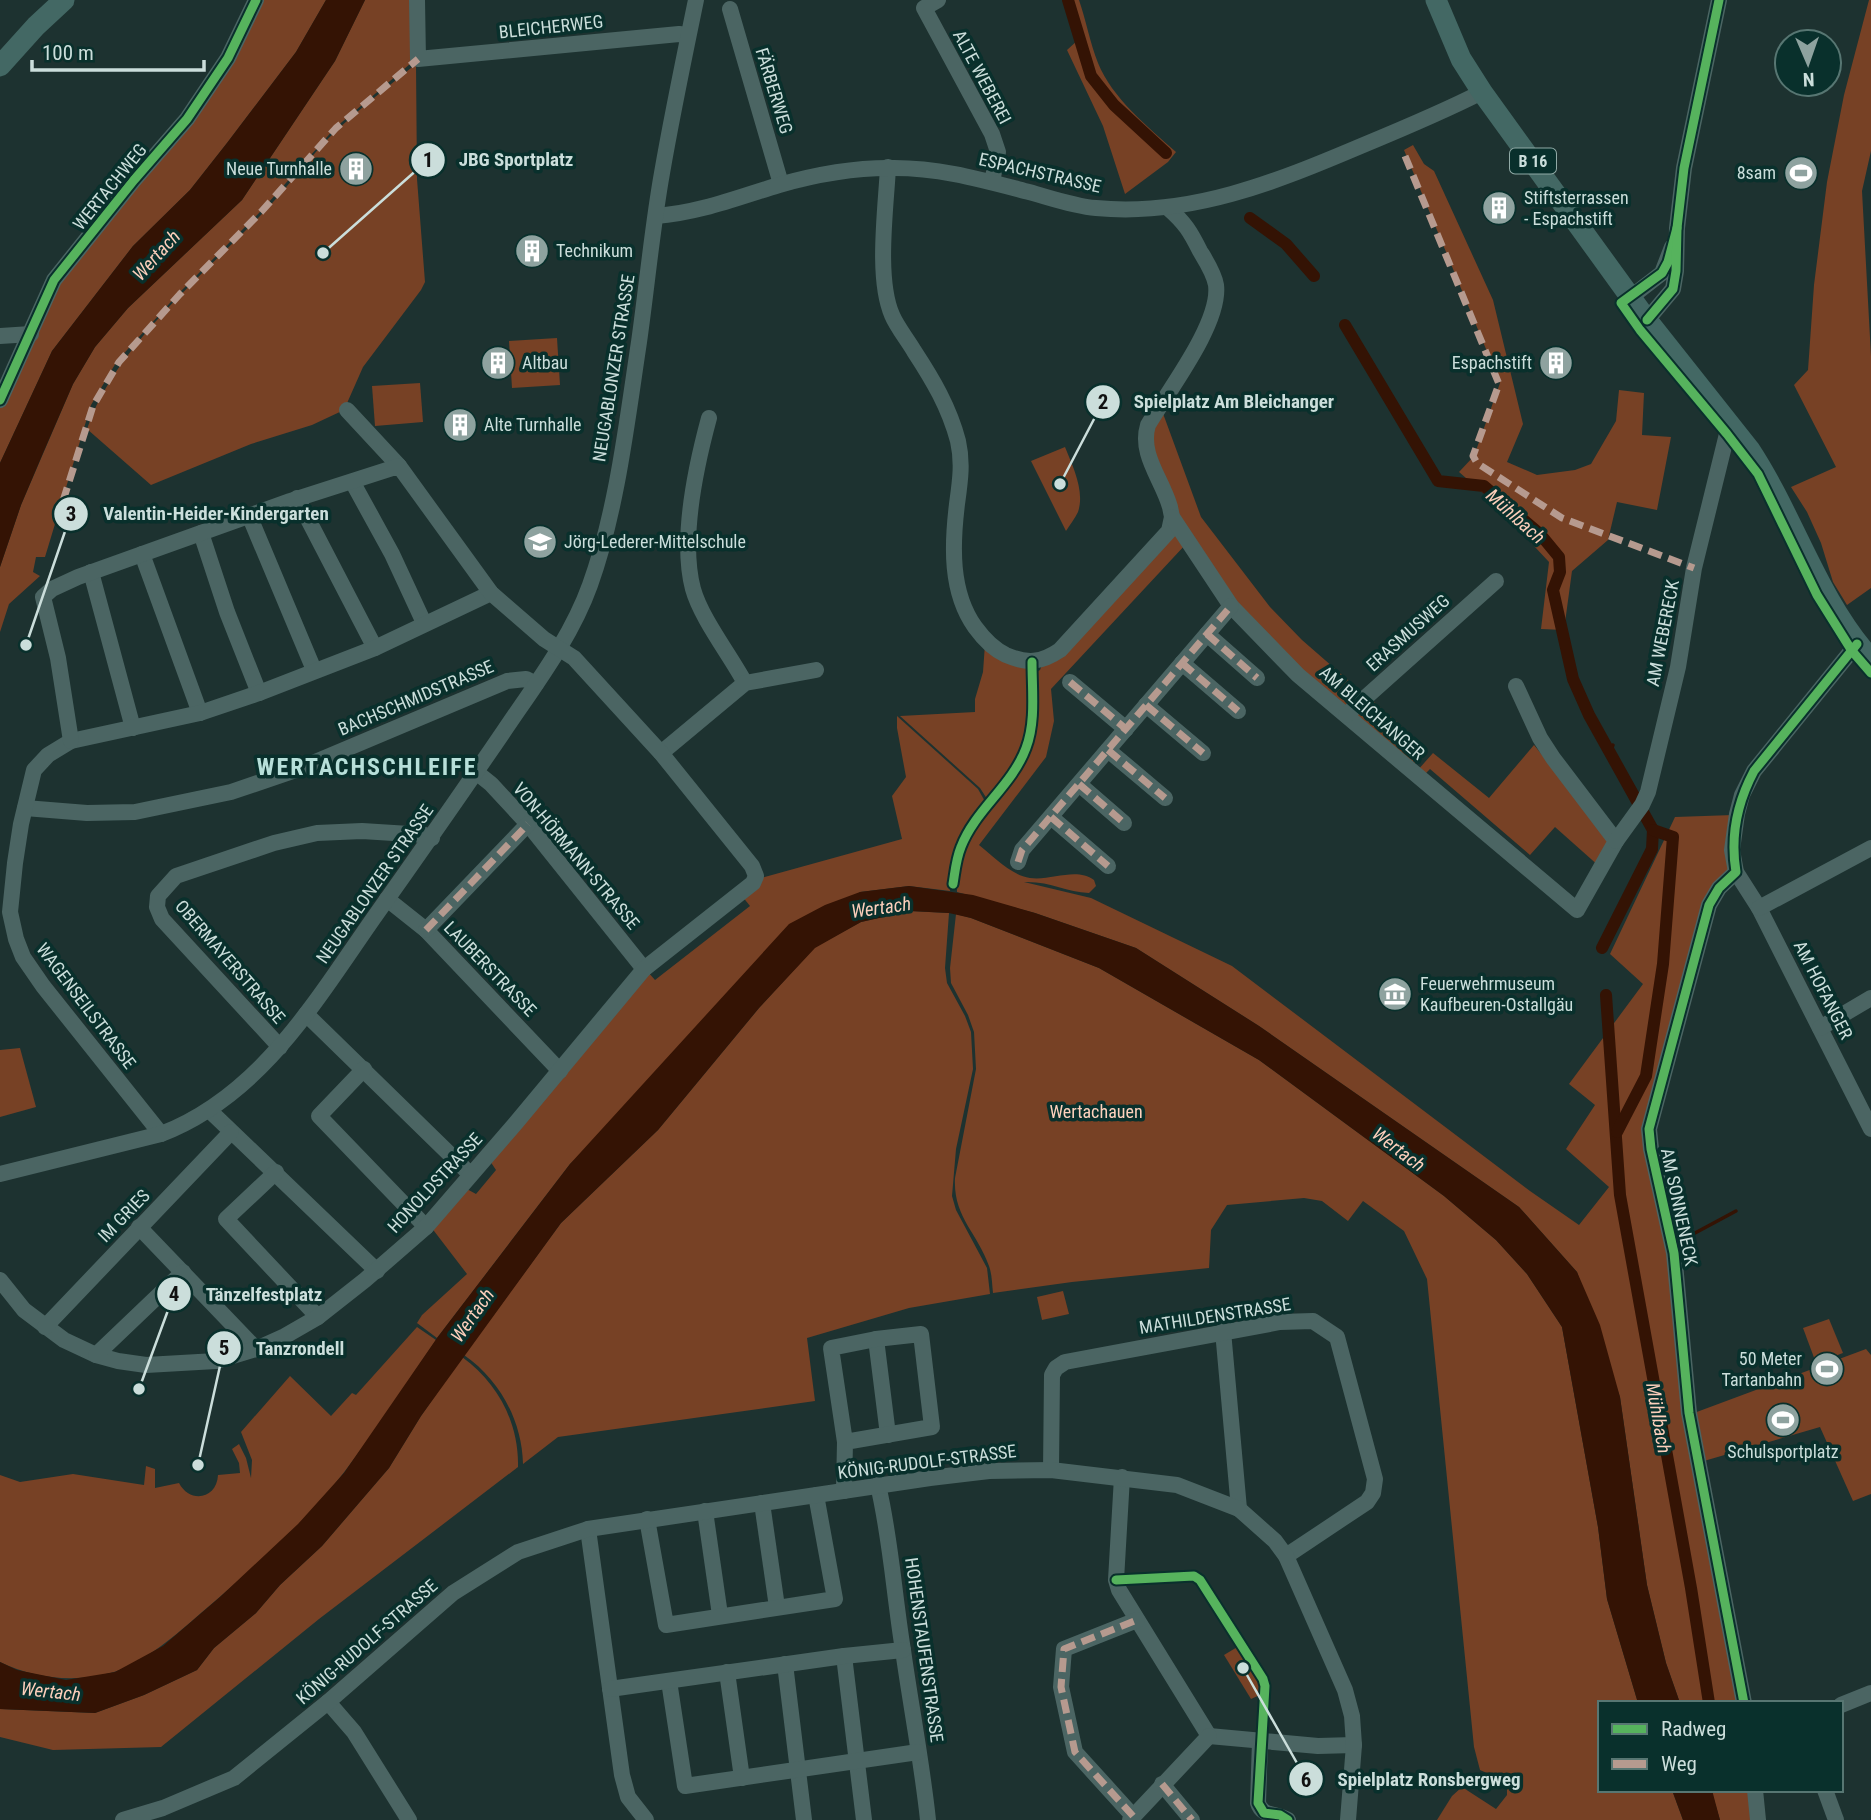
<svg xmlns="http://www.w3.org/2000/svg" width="1871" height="1820" font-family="'Roboto Condensed',sans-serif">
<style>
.green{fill:#774125}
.water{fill:#341304}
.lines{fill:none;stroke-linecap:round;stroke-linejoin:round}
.stream{stroke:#341304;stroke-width:3.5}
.canal{stroke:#341304;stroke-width:12}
.minor{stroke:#4b6563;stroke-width:16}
.major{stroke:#436864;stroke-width:21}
.quiet{stroke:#b69a8f;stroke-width:7;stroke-dasharray:14 7;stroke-linecap:butt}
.cycleway-casing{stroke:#09302c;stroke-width:13}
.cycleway{stroke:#56b35d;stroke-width:9}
.labels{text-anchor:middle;stroke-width:7;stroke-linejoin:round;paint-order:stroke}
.shield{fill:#09302c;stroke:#91aaa6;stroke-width:2}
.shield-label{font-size:16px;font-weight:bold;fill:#cbdedb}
.street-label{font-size:18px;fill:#cbdedb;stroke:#09302c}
.poi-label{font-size:18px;fill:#cbdedb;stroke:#09302c;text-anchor:start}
.park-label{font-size:18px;fill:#ffd2bd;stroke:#09302c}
.water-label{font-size:19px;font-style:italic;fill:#fccfbb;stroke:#09302c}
.district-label{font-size:24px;font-weight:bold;letter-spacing:2px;fill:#b7dfd9;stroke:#09302c}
.leader{fill:none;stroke:#cbdedb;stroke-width:2.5}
.callout-dot{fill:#cbdedb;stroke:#09302c;stroke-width:2.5}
.mark-label{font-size:21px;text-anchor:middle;font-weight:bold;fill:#111}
.callout-label{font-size:19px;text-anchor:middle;font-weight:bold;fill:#cbdedb;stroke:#09302c;stroke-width:7;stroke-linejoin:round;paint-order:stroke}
</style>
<rect width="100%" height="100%" fill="#1d3230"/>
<g class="green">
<path d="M259 0H326L296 52 227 143 190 190 133 246 52 351 0 463V405L56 281 137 182Z"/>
<path d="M365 0H416L417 58 335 128 260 212 179 293 117 361 91 405 45 557H36L33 572 40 576 9 604 0 632V567L21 505 73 384 95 347 128 308 242 200 335 61Z"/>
<path d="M1064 0H1079C1086 20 1090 43 1098 63 1112 98 1148 127 1176 152L1168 162 1125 194 1103 126 1067 50 1078 40Z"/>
<path d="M1869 0H1871V151L1862 191 1871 356V588L1847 605 1833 582 1821 543 1807 512 1791 487 1836 467 1794 385 1808 370 1814 285 1827 182 1844 95Z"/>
<path d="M416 64 417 179 425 282 421 290 363 367 344 410 312 425 251 444 151 485 87 429C114 348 201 277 260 216 288 188 310 155 338 129 363 106 390 85 416 64Z"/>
<path d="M1413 145 1424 164 1434 171 1493 300 1523 424 1507 462 1537 475 1575 470 1591 464 1616 421 1619 390 1644 393 1642 435 1671 437 1657 510 1617 502 1608 540 1572 571 1564 630 1541 629 1549 562 1488 497 1459 472 1474 456 1500 383 1404 150Z"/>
<path d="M557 338 560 385 512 388 509 341Z"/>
<path d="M420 383 423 422 375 426 372 386Z"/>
<path d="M1161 408 1201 517 1270 607 1302 640 1364 694 1346 710 1233 605 1191 540 1148 446Z"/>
<path d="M1065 447C1073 467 1085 491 1078 512 1075 518 1070 525 1066 531L1031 461Z"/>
<path d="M1174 526 1186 544 1051 689 1054 721 1046 757 979 845C993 856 1011 875 1030 878 1051 881 1076 867 1094 880L1096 886 1089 893C1066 892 1050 881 1024 882L1091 898 1232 966 1530 1191 1579 1225 1609 1187 1566 1149 1595 1105 1569 1084 1643 984 1610 954 1675 817 1733 815 1731 870 1716 886 1651 1104 1657 1191 1739 1703H1680L1666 1663 1647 1585 1620 1397 1577 1272 1519 1207 1259 1026 1136 948 1035 913 957 892C957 877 957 863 962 849 976 811 1015 787 1029 749 1038 725 1035 697 1035 673L1040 670 1042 665Z"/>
<path d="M985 644C995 649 1016 657 1023 664 1031 673 1030 683 1030 694 1029 746 1020 762 989 802L980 788 900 716 975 712V699L983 672Z"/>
<path d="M1372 700 1427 749 1413 765 1355 716Z"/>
<path d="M897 716 978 789 987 805C965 832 952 856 950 891L909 886 860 892 570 1164 437 1338 417 1323 422 1315 467 1274 431 1227 465 1188 476 1194 496 1170 490 1161 647 971 655 980 750 906 742 896 761 878 902 839 892 796 906 777 897 728Z"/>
<path d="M1534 745 1613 842 1600 867 1555 827 1530 855 1430 769 1423 776 1417 771 1433 753 1489 798Z"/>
<path d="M910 911 949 913 945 968 947 983 965 1016 971 1032 973 1069 956 1149 952 1196 956 1210 987 1268 990 1294 909 1308 807 1338 815 1401 558 1437 523 1464C522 1421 500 1380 464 1355L561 1223 658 1130 759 1008 815 947 861 922Z"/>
<path d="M956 914 971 918 1099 968 1259 1060 1444 1196 1496 1240 1527 1274 1562 1327 1598 1527 1607 1599 1638 1703H1600V1790H1672L1683 1820H1437L1452 1796 1462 1787 1496 1809 1507 1795V1782L1480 1770 1474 1747 1427 1279 1404 1231 1363 1201 1348 1221 1322 1201 1304 1198 1227 1205 1211 1230 1209 1268 1072 1282 993 1293C992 1284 992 1274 989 1266 977 1232 953 1217 955 1178L976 1069 974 1032 968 1015 951 983 950 968Z"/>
<path d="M20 1048 36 1107 0 1117V1050Z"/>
<path d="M1063 1291 1069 1314 1042 1320 1037 1297Z"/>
<path d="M1829 1319 1843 1353 1816 1363 1803 1328Z"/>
<path d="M417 1327 436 1340C406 1384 377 1429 345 1471 306 1523 250 1571 201 1613 177 1634 144 1663 114 1672 76 1683 35 1679 0 1662V1475L20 1482 73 1474 144 1485 146 1466 155 1469V1488L179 1483C190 1504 217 1499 218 1475L240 1473 239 1463 232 1449 239 1444 246 1458 251 1478 252 1460 241 1432 290 1376 331 1416 352 1393 356 1395Z"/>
<path d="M1866 1349 1871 1355V1494L1853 1501 1820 1427 1704 1461 1694 1413Z"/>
<path d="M462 1357C498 1383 519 1423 518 1467L319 1619 161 1747 53 1750 0 1737V1709L95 1713 144 1695 197 1670 214 1648 256 1613 280 1585 322 1546 389 1468 421 1416Z"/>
<path d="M1239 1646 1263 1686 1262 1694 1251 1699 1224 1655Z"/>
<path d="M1711 1790H1750L1754 1820H1720Z"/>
</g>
<g class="water">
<path d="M326 0H365L335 61 242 200 128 308 95 347 73 384 43 453 21 505 0 567V463L52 351 133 246 190 190 227 143 296 52Z"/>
<path d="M909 886 973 895 1035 913 1136 948 1259 1026 1519 1207 1577 1272 1600 1325 1620 1397 1647 1585 1666 1663 1680 1703H1638L1607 1599 1598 1527 1562 1327 1527 1274 1496 1240 1444 1196 1259 1060 1099 968 971 918 949 913 910 911 861 922 815 948 759 1008 658 1130 561 1223 421 1416 389 1468 322 1546 280 1585 256 1613 214 1648 197 1670 144 1695 95 1713 0 1709V1662L17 1670 66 1680 115 1672 163 1646 220 1597 298 1524 344 1473 437 1338 570 1164 789 924 825 905 860 892Z"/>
<path d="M1672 1790H1712L1720 1820H1683Z"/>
</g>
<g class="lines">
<g class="stream">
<path d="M1610 752 1613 745"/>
<path d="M1682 1240 1736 1211"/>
</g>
<g class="canal">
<path d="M1068 0 1091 76 1114 105 1166 153"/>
<path d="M1250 218 1286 244 1314 276"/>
<path d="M1345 325 1438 481 1484 486 1540 534 1559 557 1560 572 1553 590 1573 679 1589 715 1653 830 1652 849 1602 948"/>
<path d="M1606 995 1620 1195 1691 1588 1709 1703"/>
<path d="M1617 1132 1646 1076 1663 964 1673 837 1653 830"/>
</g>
<g class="minor">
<path d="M417 0 418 59 679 34 688 35"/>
<path d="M938 0 924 8 992 134 998 152 992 182"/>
<path d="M730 9 781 184"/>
<path d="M888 167C886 208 876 278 892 315 897 327 907 339 914 351 933 380 949 407 958 441 963 463 960 482 957 504 952 545 950 592 975 627 983 638 993 649 1006 655 1027 664 1041 663 1060 650L1169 531 1172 517 1170 507C1162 479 1139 454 1148 425 1168 391 1221 323 1216 285 1214 273 1206 261 1200 251 1190 231 1185 223 1168 208"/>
<path d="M656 216C699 213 739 197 779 185 814 175 852 168 889 168 938 167 983 180 1029 192 1051 198 1073 206 1096 208 1190 217 1276 182 1361 146 1402 129 1443 112 1482 92"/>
<path d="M1631 297 1662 273 1672 247"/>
<path d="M1647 320 1673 289 1676 271 1677 228 1684 168 1719 0"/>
<path d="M0 336 31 334"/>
<path d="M0 400 54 280 134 180 187 119 228 58 256 0"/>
<path d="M347 410 399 466"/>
<path d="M709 418C696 466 680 540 693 589 701 618 730 655 745 683"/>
<path d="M353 483 392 554 424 623"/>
<path d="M297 498 375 648"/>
<path d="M249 515 314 670"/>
<path d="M1172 517 1231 606 1298 675 1577 910 1616 841 1553 758 1540 738 1516 686"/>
<path d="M201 533 227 612 259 693"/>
<path d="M142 554 200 713"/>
<path d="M91 572 133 728"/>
<path d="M1207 634 1257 678"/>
<path d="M1857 644 1754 771 1742 795 1737 814 1732 850 1736 872 1759 908 1871 1129"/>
<path d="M1182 663 1238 711"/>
<path d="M1070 682 1126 729"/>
<path d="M1146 705 1203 753"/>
<path d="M1346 715 1496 581"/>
<path d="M1108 750 1165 798"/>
<path d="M661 753 745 683 816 670"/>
<path d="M476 772 491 784 528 824 644 969"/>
<path d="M1079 784 1124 823"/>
<path d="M25 808 87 813 135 812 231 792 296 770 507 681 526 679 536 684"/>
<path d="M1051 817 1108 866"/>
<path d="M1616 841 1642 805 1648 792 1678 667 1694 568 1727 434 1731 426"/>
<path d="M1018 862 1022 850 1231 606"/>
<path d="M1736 872 1719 888 1709 905 1649 1129 1651 1149 1674 1253 1689 1413 1744 1703"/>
<path d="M387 899 426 930 560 1071"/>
<path d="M1759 908 1871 848"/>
<path d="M426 930 528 824"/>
<path d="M306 1014 470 1174"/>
<path d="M1820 1028 1871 998"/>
<path d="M280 1047 162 919 157 907 158 896 176 876 274 843 317 833 362 831 425 835 432 838"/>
<path d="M364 1069 319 1116 426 1227"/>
<path d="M209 1110 377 1271"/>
<path d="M161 1134 43 986 23 957 16 939 10 912 15 863 21 824 34 770 48 755 71 741 200 713 259 693 375 648 491 593"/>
<path d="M276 1172 226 1219 318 1317"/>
<path d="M0 1174 161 1134C260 1096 315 1002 373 919 417 857 461 794 504 731 535 685 571 638 590 585 617 510 627 421 639 342 647 286 652 229 662 173 672 115 684 58 696 0"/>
<path d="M139 1227 256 1349"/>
<path d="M0 1280 24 1310 64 1340 96 1355 118 1361 146 1365 216 1361 256 1349 285 1336 318 1317 365 1280 426 1227 515 1124 644 969 753 883 756 876 752 866 661 753 574 658 544 639 491 593 399 466 290 501 78 577 52 589 43 597 58 658 71 741"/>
<path d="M45 1327 231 1132"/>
<path d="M1223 1331 1239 1509"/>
<path d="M876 1339 888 1435"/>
<path d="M96 1355 183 1272"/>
<path d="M1051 1470 1052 1375 1056 1368 1065 1362 1280 1322 1313 1321 1337 1337 1375 1479 1373 1493 1367 1502 1286 1556"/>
<path d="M1122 1477 1116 1580 1119 1590 1209 1736"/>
<path d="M878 1485C891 1540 894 1595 903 1650 911 1707 922 1763 928 1820"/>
<path d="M844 1491 845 1442 831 1348 876 1339 921 1334 932 1427 845 1442"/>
<path d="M762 1503 777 1607"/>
<path d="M705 1511 720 1615"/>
<path d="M647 1519 666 1625 835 1599 816 1495"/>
<path d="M588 1529 622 1775 628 1797 646 1820"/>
<path d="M844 1656 864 1820"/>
<path d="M785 1664 804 1820"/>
<path d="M727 1672 742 1778"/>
<path d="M669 1681 685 1786 918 1752"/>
<path d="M610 1689 844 1656 903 1650"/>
<path d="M328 1702 354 1732 409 1820"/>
<path d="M1841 1705 1871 1693"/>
<path d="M1209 1736 1318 1746 1354 1745"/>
<path d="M1260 1741 1258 1803C1262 1817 1277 1813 1288 1820"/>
<path d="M1162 1784 1192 1820"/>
<path d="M1755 1790 1758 1820"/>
<path d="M1825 1790 1836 1820"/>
<path d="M1133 1816 1075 1752 1061 1687 1064 1649 1137 1620"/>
<path d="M123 1820 163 1808 234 1778 328 1702 453 1593 518 1552 588 1529 930 1478 989 1471 1051 1470 1177 1485 1239 1509 1275 1541 1286 1556 1345 1690 1352 1716 1354 1745 1348 1820"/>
<path d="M1130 1820 1209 1736"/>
</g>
<g class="major">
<path d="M1436 0 1461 59 1482 92 1647 320 1750 450C1794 517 1817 599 1871 659"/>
<path d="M0 66 36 26 64 0"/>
</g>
<g class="quiet">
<path d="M1405 156 1499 384 1473 456 1477 463 1562 518 1694 568"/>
<path d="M63 501 93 406 119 362 180 294 261 212 336 128 418 59"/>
<path d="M1207 634 1257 678"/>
<path d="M1182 663 1238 711"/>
<path d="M1070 682 1126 729"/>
<path d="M1146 705 1203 753"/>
<path d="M1108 750 1165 798"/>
<path d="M1079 784 1124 823"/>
<path d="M1051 817 1108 866"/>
<path d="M1018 862 1022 850 1231 606"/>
<path d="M426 930 528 824"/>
<path d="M1162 1784 1192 1820"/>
<path d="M1133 1816 1075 1752 1061 1687 1064 1649 1137 1620"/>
</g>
<g class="cycleway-casing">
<g id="cycleway">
<path d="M1677 228 1668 262 1662 273 1621 303 1640 330 1727 434 1758 474 1817 595 1852 651 1871 673"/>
<path d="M1647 320 1673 289 1676 271 1677 228 1684 168 1719 0"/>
<path d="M0 400 54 280 134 180 187 119 228 58 256 0"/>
<path d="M953 884C955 872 956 859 961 847 975 810 1012 786 1026 748 1036 722 1032 690 1032 662"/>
<path d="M1116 1580 1194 1576 1200 1580 1263 1679 1265 1686 1258 1803 1264 1813 1280 1815 1288 1820"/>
<path d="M1744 1703 1689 1413 1674 1253 1651 1149 1649 1129 1709 905 1719 888 1736 872C1730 836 1737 803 1754 771L1857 644"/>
</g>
</g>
<use href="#cycleway" class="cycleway"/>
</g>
<defs>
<g id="building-disc" transform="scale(1.75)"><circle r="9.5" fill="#8ea29f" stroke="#09302c"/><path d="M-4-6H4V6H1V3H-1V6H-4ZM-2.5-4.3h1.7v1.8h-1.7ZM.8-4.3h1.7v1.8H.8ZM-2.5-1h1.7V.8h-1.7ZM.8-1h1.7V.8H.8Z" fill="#fff"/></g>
<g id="stadium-disc" transform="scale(1.75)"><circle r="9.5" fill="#8ea29f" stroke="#09302c"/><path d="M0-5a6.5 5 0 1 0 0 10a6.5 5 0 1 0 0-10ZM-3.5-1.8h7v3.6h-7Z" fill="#fff"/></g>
<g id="school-disc" transform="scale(1.75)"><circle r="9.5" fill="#8ea29f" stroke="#09302c"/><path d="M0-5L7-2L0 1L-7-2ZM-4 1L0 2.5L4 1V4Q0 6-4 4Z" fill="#fff"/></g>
<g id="museum-disc" transform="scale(1.75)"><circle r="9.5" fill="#8ea29f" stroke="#09302c"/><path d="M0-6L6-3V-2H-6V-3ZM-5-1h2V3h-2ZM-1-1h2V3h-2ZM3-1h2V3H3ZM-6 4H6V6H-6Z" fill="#fff"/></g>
</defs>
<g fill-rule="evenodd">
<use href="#building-disc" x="356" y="169"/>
<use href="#stadium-disc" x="1801" y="173"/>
<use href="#building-disc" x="1499" y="208"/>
<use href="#building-disc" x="532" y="251"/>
<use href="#building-disc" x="498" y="363"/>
<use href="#building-disc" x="1556" y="363"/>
<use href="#building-disc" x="460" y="425"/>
<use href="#school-disc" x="540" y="542"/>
<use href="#museum-disc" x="1395" y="994"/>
<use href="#stadium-disc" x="1827" y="1369"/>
<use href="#stadium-disc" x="1783" y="1420"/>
</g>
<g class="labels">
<rect class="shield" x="1510" y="148.5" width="46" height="25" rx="5"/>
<g class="shield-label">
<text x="1533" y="167">B 16</text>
</g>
<g class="street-label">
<text transform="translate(551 27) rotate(-6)" y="6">BLEICHERWEG</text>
<text transform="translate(982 77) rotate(62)" y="6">ALTE WEBEREI</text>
<text transform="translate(774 91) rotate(73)" y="6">FÄRBERWEG</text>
<text transform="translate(1040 173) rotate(13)" y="6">ESPACHSTRASSE</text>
<text transform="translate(110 187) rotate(-51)" y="6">WERTACHWEG</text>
<text transform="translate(614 368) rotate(-81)" y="6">NEUGABLONZER STRASSE</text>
<text transform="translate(1408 633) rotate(-42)" y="6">ERASMUSWEG</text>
<text transform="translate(1663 633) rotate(-79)" y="6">AM WEBERECK</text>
<text transform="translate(416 698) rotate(-23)" y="6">BACHSCHMIDSTRASSE</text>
<text transform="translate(1372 713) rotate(41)" y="6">AM BLEICHANGER</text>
<text transform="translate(576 856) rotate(50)" y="6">VON-HÖRMANN-STRASSE</text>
<text transform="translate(375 884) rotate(-55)" y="6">NEUGABLONZER STRASSE</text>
<text transform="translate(230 962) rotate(49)" y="6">OBERMAYERSTRASSE</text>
<text transform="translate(490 969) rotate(46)" y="6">LAUBERSTRASSE</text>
<text transform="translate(1823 990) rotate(63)" y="6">AM HOFANGER</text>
<text transform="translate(86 1006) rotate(53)" y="6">WAGENSEILSTRASSE</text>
<text transform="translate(435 1183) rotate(-47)" y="6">HONOLDSTRASSE</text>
<text transform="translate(1679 1207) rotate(78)" y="6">AM SONNENECK</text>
<text transform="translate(124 1216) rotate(-46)" y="6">IM GRIES</text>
<text transform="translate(1215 1316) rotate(-9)" y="6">MATHILDENSTRASSE</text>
<text transform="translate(927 1462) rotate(-7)" y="6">KÖNIG-RUDOLF-STRASSE</text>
<text transform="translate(367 1642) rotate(-41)" y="6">KÖNIG-RUDOLF-STRASSE</text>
<text transform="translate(924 1650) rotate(82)" y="6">HOHENSTAUFENSTRASSE</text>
</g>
<g class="poi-label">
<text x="332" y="175" text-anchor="end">Neue Turnhalle</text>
<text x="1776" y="179" text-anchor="end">8sam</text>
<text x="1524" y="204">Stiftsterrassen<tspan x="1524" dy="21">- Espachstift</tspan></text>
<text x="556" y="257">Technikum</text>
<text x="522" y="369">Altbau</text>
<text x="1532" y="369" text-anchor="end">Espachstift</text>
<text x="484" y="431">Alte Turnhalle</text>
<text x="564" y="548">Jörg-Lederer-Mittelschule</text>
<text x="1420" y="990">Feuerwehrmuseum<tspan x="1420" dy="21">Kaufbeuren-Ostallgäu</tspan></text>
<text x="1802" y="1365" text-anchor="end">50 Meter<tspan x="1802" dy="21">Tartanbahn</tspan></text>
<text x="1783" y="1458" text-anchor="middle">Schulsportplatz</text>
</g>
<g class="park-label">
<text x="1096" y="1118">Wertachauen</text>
</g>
<g class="water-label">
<text transform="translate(156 255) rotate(-48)" y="7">Wertach</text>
<text transform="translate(1516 516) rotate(42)" y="7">Mühlbach</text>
<text transform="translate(881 907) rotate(-8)" y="7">Wertach</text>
<text transform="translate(1399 1149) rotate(37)" y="7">Wertach</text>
<text transform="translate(472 1315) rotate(-55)" y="7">Wertach</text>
<text transform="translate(1659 1418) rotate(80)" y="7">Mühlbach</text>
<text transform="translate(51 1691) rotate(6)" y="7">Wertach</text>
</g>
<g class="district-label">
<text x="367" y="775">WERTACHSCHLEIFE</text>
</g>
</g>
<path class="leader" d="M323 253L428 160M1060 484L1103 402M26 645L71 514M139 1389L174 1294M198 1465L224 1348M1243 1668L1306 1779"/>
<g class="callout-dot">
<circle cx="323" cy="253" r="7"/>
<circle cx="1060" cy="484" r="7"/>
<circle cx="26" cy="645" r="7"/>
<circle cx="139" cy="1389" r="7"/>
<circle cx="198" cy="1465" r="7"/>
<circle cx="1243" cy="1668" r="7"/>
<circle cx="428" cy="160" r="18"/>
<circle cx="1103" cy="402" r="18"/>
<circle cx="71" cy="514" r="18"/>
<circle cx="174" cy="1294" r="18"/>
<circle cx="224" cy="1348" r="18"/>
<circle cx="1306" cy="1779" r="18"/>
</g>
<g class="mark-label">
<text x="428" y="167">1</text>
<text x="1103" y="409">2</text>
<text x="71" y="521">3</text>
<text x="174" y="1301">4</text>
<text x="224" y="1355">5</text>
<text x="1306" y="1787">6</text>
</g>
<g class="callout-label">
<text x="516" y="166">JBG Sportplatz</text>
<text x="1234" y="408">Spielplatz Am Bleichanger</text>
<text x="216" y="520">Valentin-Heider-Kindergarten</text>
<text x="264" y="1301">Tänzelfestplatz</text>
<text x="300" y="1355">Tanzrondell</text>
<text x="1429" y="1786">Spielplatz Ronsbergweg</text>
</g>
<rect x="1598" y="1701" width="245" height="91" fill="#09302c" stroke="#577672" stroke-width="2"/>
<rect x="1612" y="1724" width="35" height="10" fill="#56b35d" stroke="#577672" stroke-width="2"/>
<text x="1661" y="1736" font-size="21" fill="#cbdedb">Radweg</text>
<rect x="1612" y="1759" width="35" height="10" fill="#b69a8f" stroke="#577672" stroke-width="2"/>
<text x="1661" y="1771" font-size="21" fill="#cbdedb">Weg</text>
<g transform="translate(1808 63) rotate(178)"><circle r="33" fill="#09302c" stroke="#577672" stroke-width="2"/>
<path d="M0-5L12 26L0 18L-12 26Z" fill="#8ea29f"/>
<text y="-10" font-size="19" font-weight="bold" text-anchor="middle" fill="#cbdedb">N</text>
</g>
<path d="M32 60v10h172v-10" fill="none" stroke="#cbdedb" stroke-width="3.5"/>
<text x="42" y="60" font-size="21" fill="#cbdedb" stroke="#09302c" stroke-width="5" paint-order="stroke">100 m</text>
</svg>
